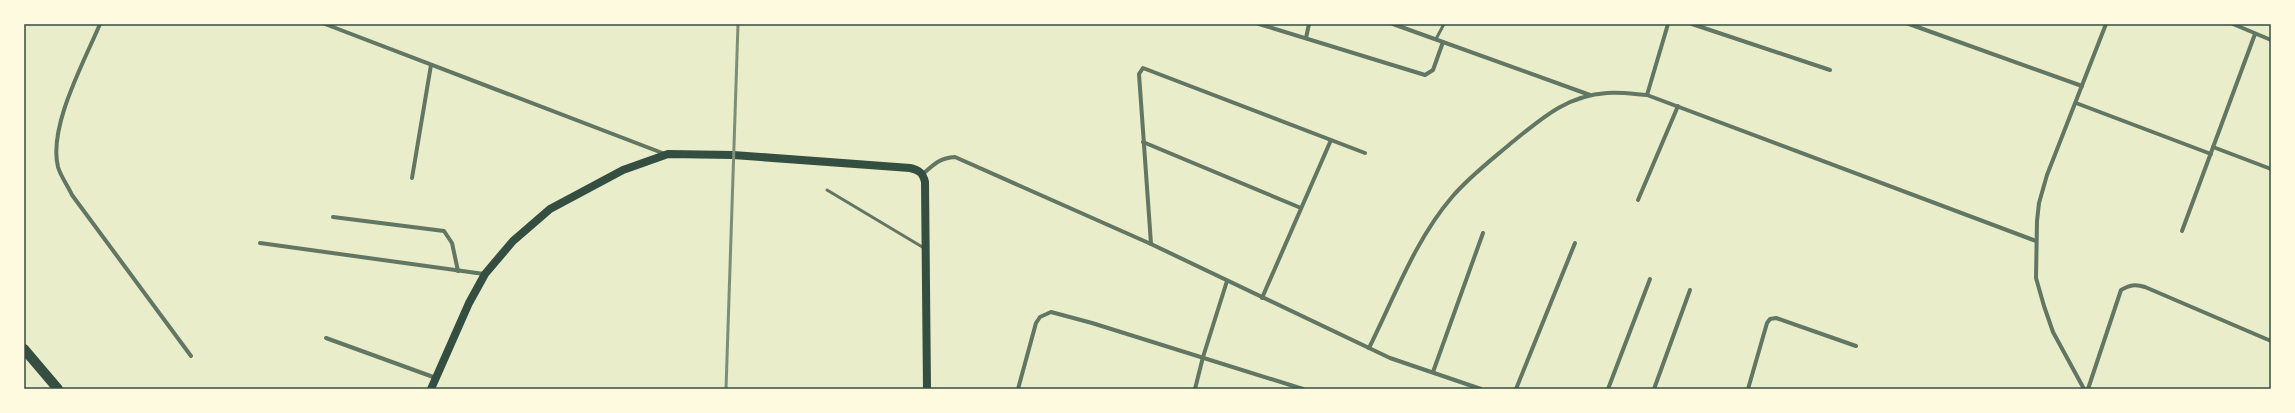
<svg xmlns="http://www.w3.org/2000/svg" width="2295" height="413" font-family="'Libre Baskerville',serif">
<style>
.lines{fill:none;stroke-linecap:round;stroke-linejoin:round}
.service{stroke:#617663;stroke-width:3}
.minor{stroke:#617663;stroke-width:4}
.secondary{stroke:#344e41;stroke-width:8}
.primary{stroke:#344e41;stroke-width:10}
.rail{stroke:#7c8e77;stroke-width:3}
.neatline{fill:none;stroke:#344e41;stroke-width:1.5}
</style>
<rect width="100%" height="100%" fill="#e9edc9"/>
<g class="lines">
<g class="service">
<path d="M1436 39 1444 24"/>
<path d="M827 190 924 248"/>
</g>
<g class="minor">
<path d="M100 24C84 62 48 127 58 167 61 177 68 186 72 195L191 356"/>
<path d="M325 24 665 154"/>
<path d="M1259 24 1425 75 1433 70 1443 42"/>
<path d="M1393 24 1590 95"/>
<path d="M1692 24 1830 70"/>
<path d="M1909 24 2082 86"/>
<path d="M2233 24 2271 40"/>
<path d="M1306 38 1309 24"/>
<path d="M1647 95 1668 24"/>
<path d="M2076 103 2211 154"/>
<path d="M1143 142 1301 208"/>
<path d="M2213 147 2271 169"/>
<path d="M923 174C934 164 940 158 955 157L1151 244 1390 358 1481 389"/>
<path d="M412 178 431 65"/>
<path d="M1638 200 1678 106"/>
<path d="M333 217 444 231 452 243 458 271"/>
<path d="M2182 231 2255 34"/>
<path d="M260 243 484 274"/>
<path d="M1151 244 1139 74 1143 68 1365 153"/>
<path d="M1262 298 1331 140"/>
<path d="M326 338 436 378"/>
<path d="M1369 348C1394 298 1415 240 1452 197 1469 177 1490 161 1510 144 1541 119 1565 96 1607 93 1620 92 1634 94 1647 95L2036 241"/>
<path d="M1433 372 1483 233"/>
<path d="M1018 389 1036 323 1040 317 1051 312 1092 323 1303 389"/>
<path d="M1195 389 1203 357 1227 281"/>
<path d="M1516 389 1575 243"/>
<path d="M1608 389 1650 279"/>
<path d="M1654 389 1690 290"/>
<path d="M1748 389 1767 323 1770 319 1776 318 1856 346"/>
<path d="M2084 389 2053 332 2044 306 2036 278 2037 221 2039 203 2047 175 2106 24"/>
<path d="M2088 389 2121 290C2130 285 2135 284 2145 287L2271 341"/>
</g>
<path class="secondary" d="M431 389 469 303 485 274 513 241 550 209 623 170 668 154 733 155 910 168C919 170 923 173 925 182L927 389"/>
<path class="primary" d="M24 349 58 389"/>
<path class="rail" d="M726 389 738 24"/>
</g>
<rect width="2295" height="413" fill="none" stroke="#fefae0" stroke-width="50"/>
<rect x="25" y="25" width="2245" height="363" class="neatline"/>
</svg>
